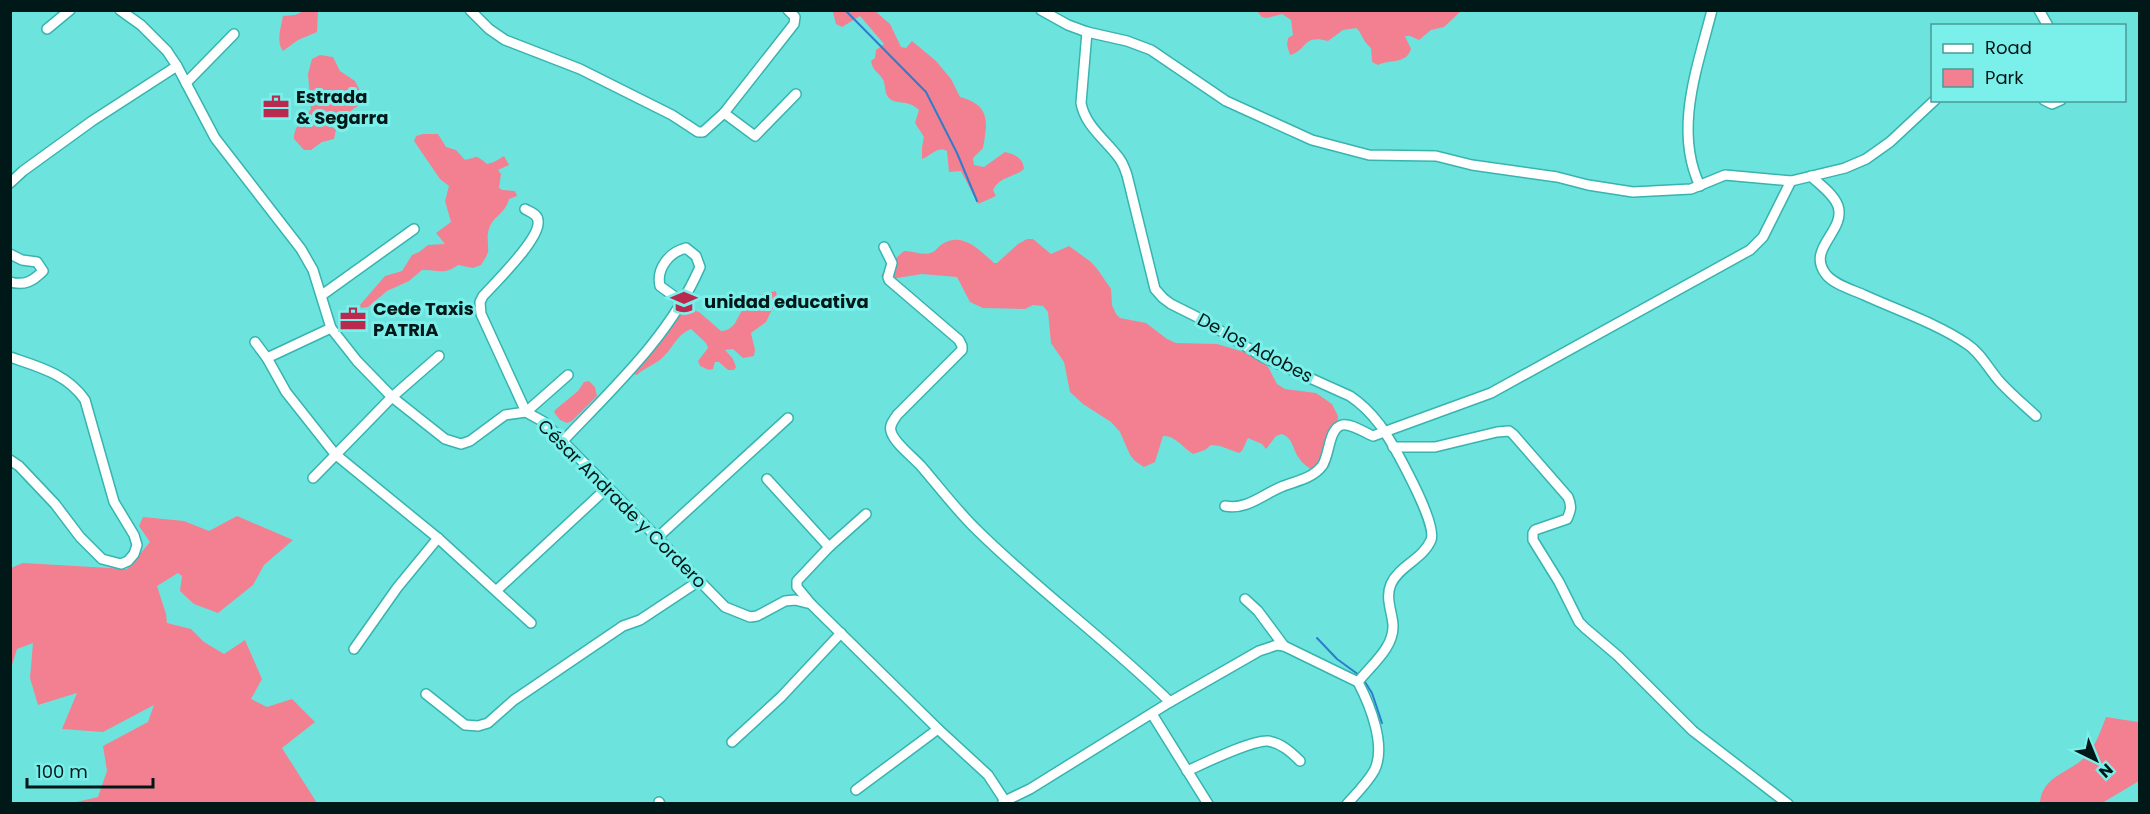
<svg xmlns="http://www.w3.org/2000/svg" width="2150" height="814" font-family="Poppins,sans-serif">
<style>
.green{fill:#f28091}
.lines{fill:none;stroke-linecap:round;stroke-linejoin:round}
.stream{stroke:#2c7dcb;stroke-width:2}
.minor-casing{stroke:#37b4b0;stroke-width:12}
.minor{stroke:#fff;stroke-width:9}
.labels{text-anchor:middle;stroke-width:6;stroke-linejoin:round;paint-order:stroke}
.poi-label{font-size:18px;font-weight:bold;fill:#001817;stroke:#7bf0eb;text-anchor:start}
.street-label{font-size:18px;fill:#001817;stroke:#7bf0eb}
</style>
<rect width="100%" height="100%" fill="#6de3de"/>
<g class="green">
<path d="M304 11H318L317 32 298 40 283 51C276 42 281 27 283 16L295 15Z"/>
<path d="M824 11H875L890 24 901 47 906 48 912 41 936 61 951 79 960 97C990 105 988 121 983 148L973 158 974 165 984 167 1005 152C1014 154 1023 158 1024 169 1014 178 1000 176 993 190L996 196 978 204 961 171 949 172 947 151C937 146 931 156 922 159V147L924 137 915 123 919 110C906 98 896 106 888 97 884 91 886 83 882 78 877 71 873 71 871 61L875 58 876 50 884 44 860 16 842 27 836 24 833 12Z"/>
<path d="M1257 11H1461L1444 27 1431 30 1419 40 1410 36H1405L1411 49C1406 65 1389 59 1378 65L1372 62 1371 48C1362 41 1362 32 1356 28L1343 30 1328 41C1302 34 1308 50 1290 55L1287 45 1288 38 1293 35 1291 20 1282 14 1267 18 1262 17Z"/>
<path d="M320 55 333 57 340 71 355 81 359 89 362 103 342 117 330 121 331 126 336 130 334 139 322 142 311 150H304L294 139C294 125 304 119 311 109L308 74 312 59Z"/>
<path d="M423 134H438L446 147 456 150 465 160C480 157 474 154 487 164L494 162 504 156 509 165 498 170 501 174 499 188 502 190 515 191 517 196 509 199C506 213 493 216 489 229 486 237 489 244 488 252 487 257 483 261 481 265L473 268 458 265C443 276 438 269 422 270L409 281 387 291 368 307 361 308 360 305 385 276 402 271 412 255 419 252 428 245 445 244 436 233 451 222 445 201 449 186 440 179 414 141 416 136Z"/>
<path d="M1027 239H1033L1051 254 1069 246 1091 262 1098 270 1111 289 1112 305 1116 314 1120 318 1146 323 1167 339 1176 343 1217 344 1254 355 1267 365 1277 384 1285 389 1316 393 1332 404 1338 416 1334 450 1329 467 1324 472 1318 474C1311 469 1303 465 1299 458 1292 449 1294 439 1282 434L1276 436 1266 449 1262 444 1248 438 1242 451 1239 453 1220 446 1211 445 1205 450 1193 454C1183 448 1175 435 1163 436L1155 462 1144 467 1135 461 1130 455 1120 432 1111 422 1083 404 1070 392 1064 362 1051 343 1048 312 1043 306 1033 305 1025 309 983 308 970 302 957 277 922 274 885 280 881 276 887 266 904 251C914 250 923 257 933 252 937 250 939 245 944 243 964 232 980 251 994 263H997L1018 244Z"/>
<path d="M776 291 777 299 766 322 751 333 755 350 754 356 743 358 733 349 725 350 733 359 736 367 734 370H728L719 362H715L713 369 709 370 700 366 698 361 708 348 706 343 691 329C676 335 673 349 661 359 654 365 644 368 637 375L634 374V370L669 325 687 308 699 312 721 331C737 330 736 316 745 307 749 303 756 298 761 295L754 302 763 294Z"/>
<path d="M589 381 595 387 597 396 572 421 567 423 560 420 554 412 555 410 578 391 584 382Z"/>
<path d="M237 516 293 540 264 565 253 585 218 613 194 604 180 591 182 576 178 573 157 586 166 614 167 623 191 629 204 642 224 654 245 640 262 679 251 699 267 707 292 699 315 722 282 748 317 803H72L98 797 107 771 103 746 148 722 154 705 103 732 62 729 77 693 38 705 30 678 33 643 17 649 11 668V568L23 563 127 569 150 542 139 526 143 517 184 521 209 531Z"/>
<path d="M2106 717 2138 722 2140 727 2139 781 2102 803H2040C2042 775 2071 773 2087 755 2096 745 2101 730 2106 717Z"/>
</g>
<g class="lines">
<g class="stream">
<path d="M845 10 926 92 957 153 977 201"/>
<path d="M1317 638 1337 659 1359 675"/>
<path d="M1363 679 1372 693 1382 723"/>
</g>
<g class="minor-casing">
<g id="minor">
<path d="M120 10 141 25 167 51 177 66 215 138 301 249 313 270 331 328 357 361 392 397 445 439 461 444 470 441 505 415 526 412 544 422 725 607 750 617 757 616 785 601 795 600 811 604 938 729 988 775 1007 804"/>
<path d="M470 10 489 29 505 40 580 69 672 115 698 132H703L724 113 794 24 795 17 788 10"/>
<path d="M1041 10 1068 25 1087 32 1127 41 1151 50 1226 101 1312 140 1369 155 1436 156 1472 165 1557 177 1588 185 1633 192 1691 189 1725 175 1791 181 1845 168 1866 159 1890 142 1935 100"/>
<path d="M2039 10 2048 26"/>
<path d="M47 29 70 10"/>
<path d="M1087 32 1081 103C1085 126 1106 140 1119 158 1123 163 1125 169 1127 175L1155 289 1163 298 1171 304 1203 320 1263 357 1350 396C1362 404 1371 413 1380 425 1392 442 1438 523 1431 540 1423 559 1399 566 1391 584 1385 598 1392 611 1393 625 1394 648 1371 665 1358 682"/>
<path d="M186 83 234 34"/>
<path d="M2044 100 2052 104 2061 100"/>
<path d="M724 113 755 136 796 94"/>
<path d="M1811 176C1820 185 1834 194 1838 206 1846 231 1807 248 1825 273 1832 284 1853 290 1864 295 1897 310 1938 324 1967 344 1981 353 1989 370 2000 382 2011 394 2024 405 2036 416"/>
<path d="M10 183 23 171 92 121 177 66"/>
<path d="M1700 186C1673 130 1698 66 1712 10"/>
<path d="M525 209C530 212 538 214 538 221 541 238 495 283 483 296L480 302 481 314 526 412 568 375"/>
<path d="M884 247 892 263 888 277 889 280 959 340 962 346V350L897 415C894 420 889 425 891 431 893 442 913 457 921 466 940 488 957 511 978 531 1039 591 1109 642 1170 702"/>
<path d="M10 254 22 260 37 262 43 271C33 281 25 286 10 282"/>
<path d="M322 295 414 229"/>
<path d="M255 342 267 358 286 392 335 454 439 539 531 623"/>
<path d="M10 357C39 367 67 374 85 400L114 502 134 535 137 545 134 554 128 561 121 564 102 559 80 537 55 504 19 466 10 460"/>
<path d="M267 358 331 328"/>
<path d="M563 441C614 387 670 336 700 267L696 256 686 248C669 252 656 269 660 286L682 302"/>
<path d="M1393 447H1435L1497 432 1509 431 1513 434 1568 497C1572 506 1571 510 1567 519L1535 530 1533 533V540L1559 582 1579 622 1585 628 1618 656 1693 731 1788 804"/>
<path d="M313 478 392 397 439 356"/>
<path d="M767 479 829 547"/>
<path d="M1225 506C1247 510 1262 495 1281 487 1295 481 1312 479 1322 466 1330 455 1328 429 1342 425 1351 423 1365 433 1373 436L1491 393 1750 250 1763 237 1791 181"/>
<path d="M657 538 788 418"/>
<path d="M497 590 608 487"/>
<path d="M1245 599 1258 611 1284 646"/>
<path d="M811 604 797 587V581L829 547 866 514"/>
<path d="M354 649 397 588 438 538"/>
<path d="M426 694 465 725 478 726 488 723 514 700 623 626 640 620 699 581"/>
<path d="M1152 714 1208 804"/>
<path d="M732 742 781 697 841 633"/>
<path d="M1187 771C1205 763 1251 740 1268 741 1281 743 1291 752 1300 761"/>
<path d="M856 790 938 729"/>
<path d="M659 802 660 804"/>
<path d="M1003 802 1030 789 1170 702 1259 651 1277 645 1284 646 1358 682"/>
<path d="M1347 804C1357 793 1367 783 1374 771 1387 747 1370 705 1358 682"/>
</g>
</g>
<use href="#minor" class="minor"/>
</g>
<defs>
<g id="office-bare" transform="scale(2.07)"><path d="M-6-3h4V-5.5h4V-3h4V5H-6ZM-1-4.5V-3h2v-1.5ZM-6 0V1H6V0Z" fill="#ba2a4f" stroke="#7bf0eb" stroke-width="2.5" paint-order="stroke"/></g>
<g id="school-bare" transform="scale(2.07)"><path d="M0-5L7-2L0 1L-7-2ZM-4 1L0 2.5L4 1V4Q0 6-4 4Z" fill="#ba2a4f" stroke="#7bf0eb" stroke-width="2.5" paint-order="stroke"/></g>
</defs>
<g fill-rule="evenodd">
<use href="#office-bare" x="276" y="107"/>
<use href="#school-bare" x="684" y="302"/>
<use href="#office-bare" x="353" y="319"/>
</g>
<g class="labels">
<g class="poi-label">
<text x="296" y="103">Estrada<tspan x="296" dy="21">&amp; Segarra</tspan></text>
<text x="704" y="308">unidad educativa</text>
<text x="373" y="315">Cede Taxis<tspan x="373" dy="21">PATRIA</tspan></text>
</g>
<g class="street-label">
<text transform="translate(1255 348) rotate(28)" y="6">De los Adobes</text>
<text transform="translate(622 504) rotate(45)" y="6">César Andrade y Cordero</text>
</g>
</g>
<rect width="2150" height="814" fill="none" stroke="#001817" stroke-width="24"/>
<rect x="1931" y="24" width="195" height="78" fill="#7bf0eb" stroke="#4a9a96" stroke-width="1.5"/>
<rect x="1943" y="44" width="30" height="9" fill="#ffffff" stroke="#4a9a96" stroke-width="1.5"/>
<text x="1985" y="54" font-size="18" fill="#001817">Road</text>
<rect x="1943" y="69" width="30" height="18" fill="#f28091" stroke="#4a9a96" stroke-width="1.5"/>
<text x="1985" y="84" font-size="18" fill="#001817">Park</text>
<g transform="translate(2096 760) rotate(137)" stroke="#7bf0eb" stroke-width="4.5" paint-order="stroke">
<path d="M0-4.5L10 22L0 15L-10 22Z" fill="#001817"/>
<text y="-9" font-size="16" font-weight="bold" text-anchor="middle" fill="#001817">N</text>
</g>
<path d="M27 778v9h126v-9" fill="none" stroke="#001817" stroke-width="3"/>
<text x="36" y="778" font-size="18" fill="#001817" stroke="#7bf0eb" stroke-width="4.5" paint-order="stroke">100 m</text>
</svg>
